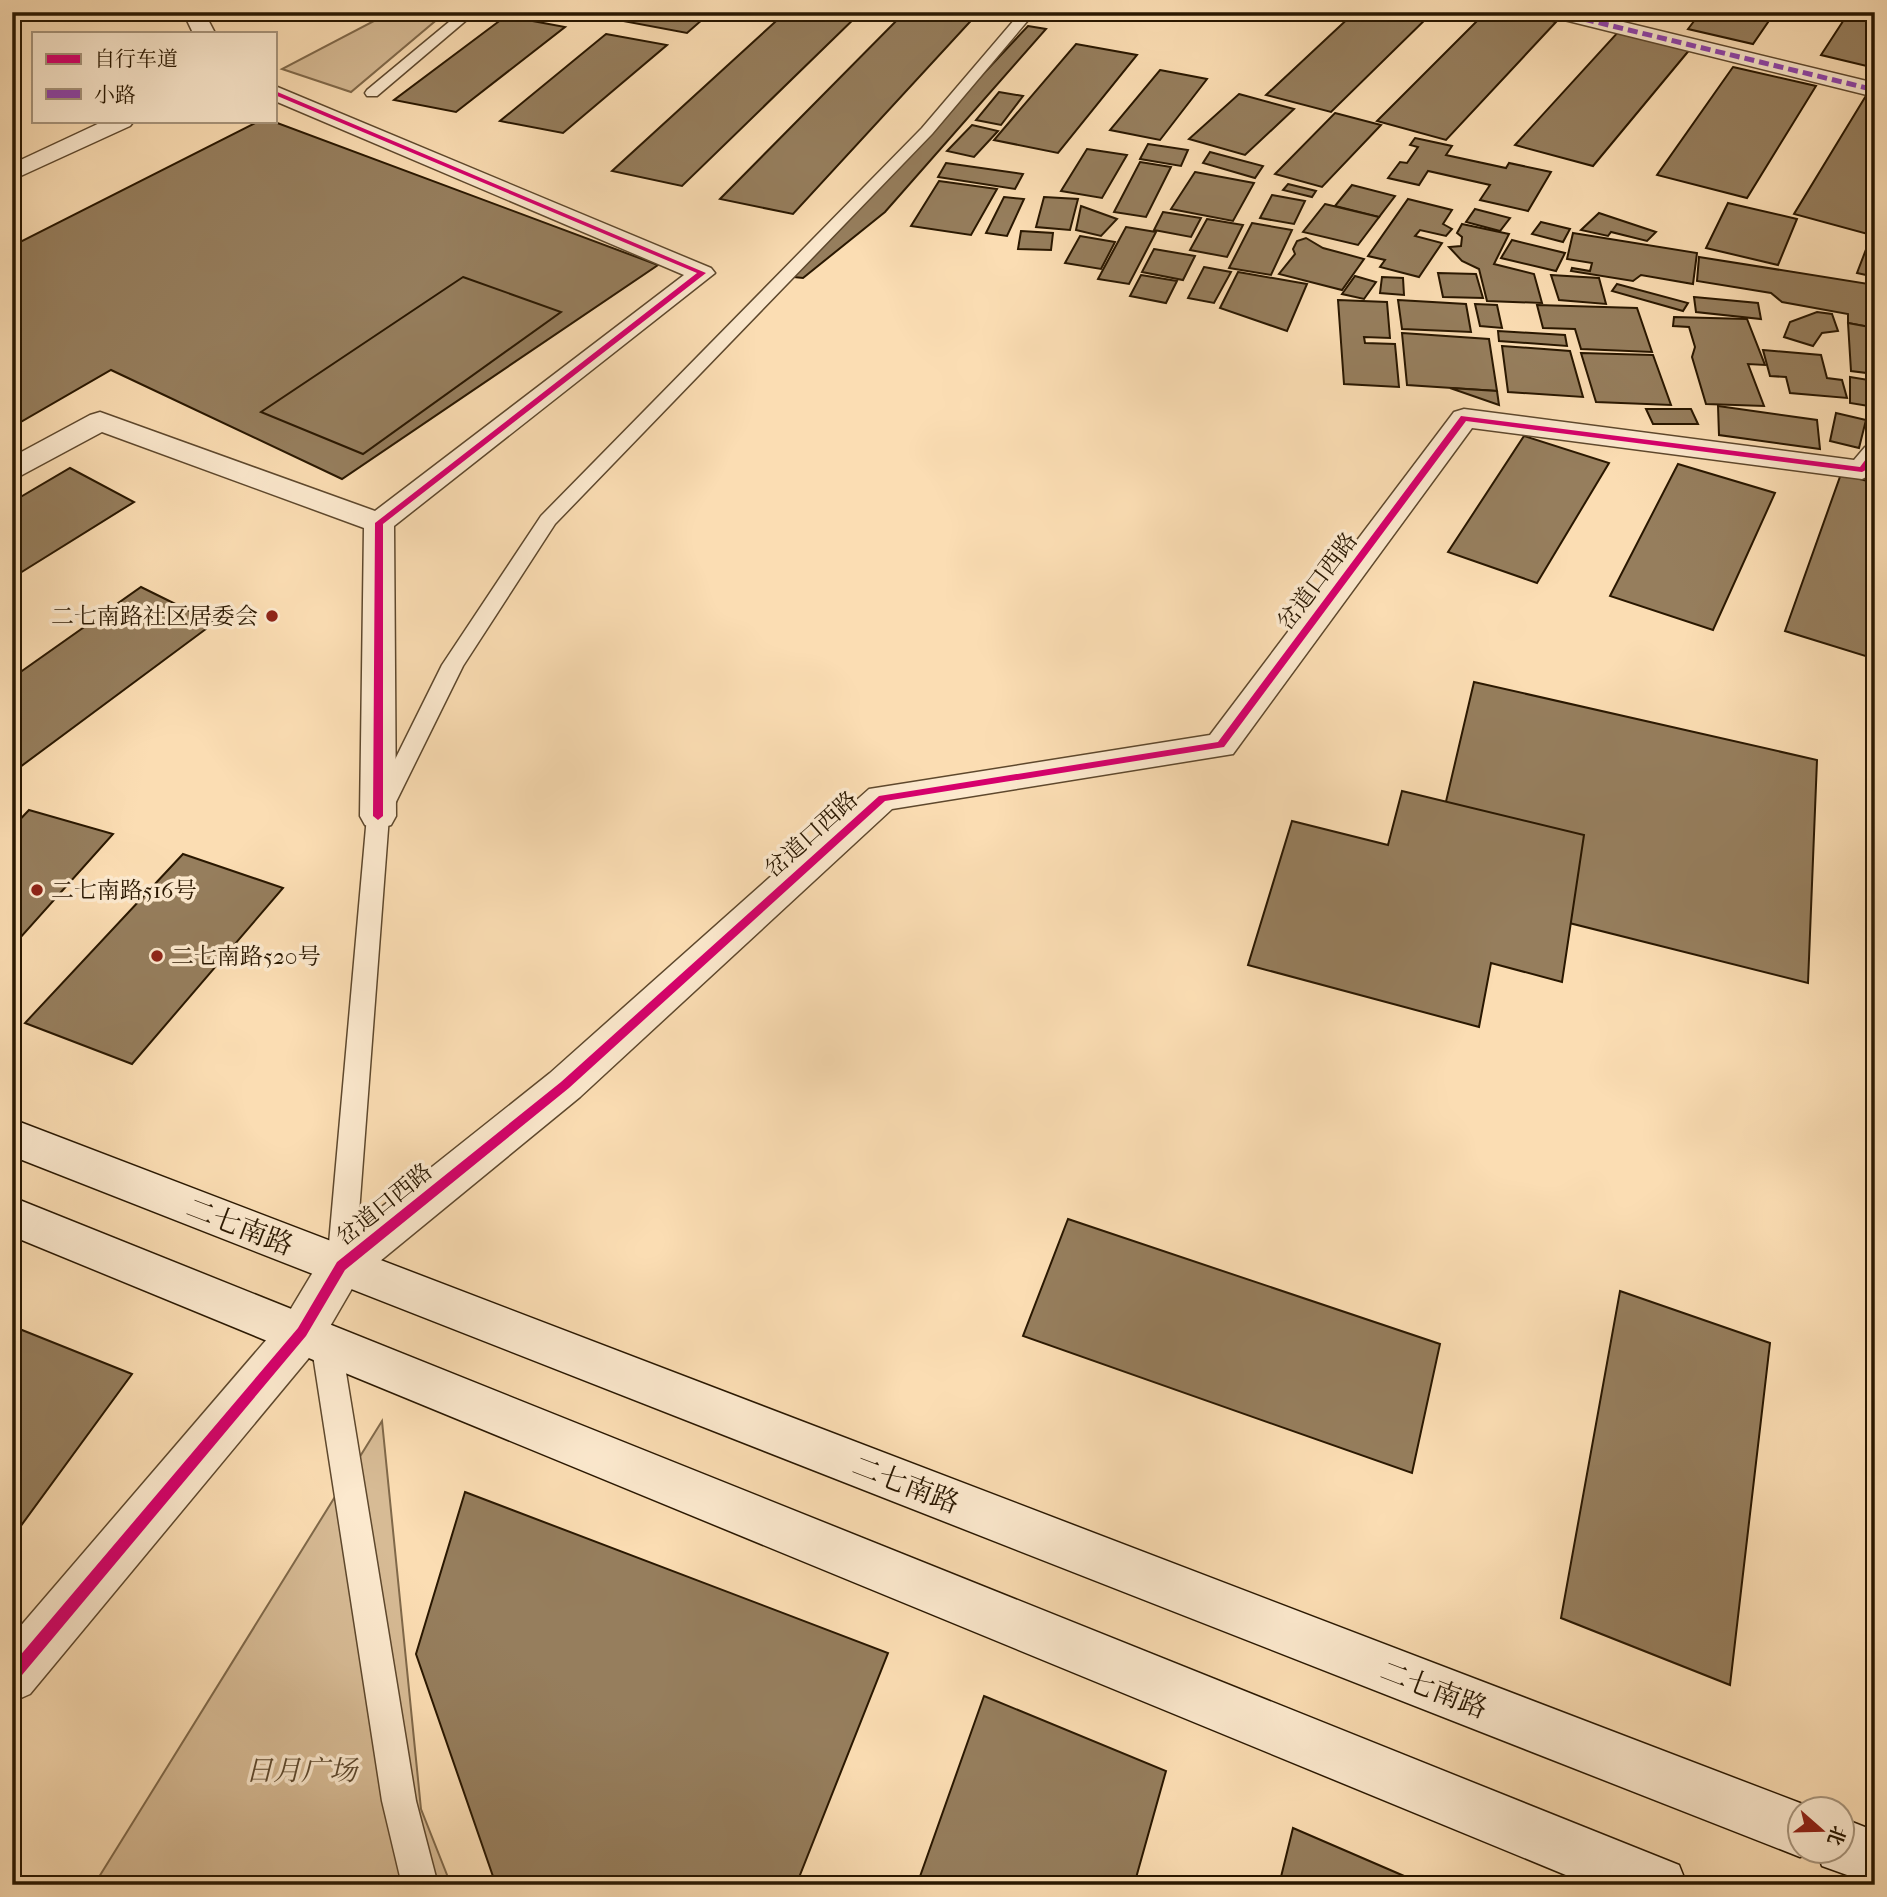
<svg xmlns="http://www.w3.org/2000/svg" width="1887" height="1897" font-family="'IM FELL French Canon','Noto Serif SC',serif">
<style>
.green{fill:#d7bb95;stroke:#80694a;stroke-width:2}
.building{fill:#967e5d;stroke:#291700;stroke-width:2}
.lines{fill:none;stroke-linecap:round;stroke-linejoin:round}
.service-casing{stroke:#5e482d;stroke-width:3}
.minor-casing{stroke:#5e482d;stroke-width:3}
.tertiary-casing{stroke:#5e482d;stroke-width:3}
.secondary-casing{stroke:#291700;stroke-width:3}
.service{fill:#fce9ce;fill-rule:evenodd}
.minor{fill:#fce9ce;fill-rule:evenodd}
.tertiary{fill:#fce9ce;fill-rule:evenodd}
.secondary{fill:#fce9ce;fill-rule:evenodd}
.quiet{stroke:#8e44ad;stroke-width:5;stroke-dasharray:10 5;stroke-linecap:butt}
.cycleway-casing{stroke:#fce9ce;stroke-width:5}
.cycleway{fill:#d6006c;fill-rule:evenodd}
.poi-dot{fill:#8f2418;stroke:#fce9ce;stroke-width:2.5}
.labels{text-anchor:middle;stroke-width:7;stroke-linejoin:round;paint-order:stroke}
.street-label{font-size:23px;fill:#291700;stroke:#fce9ce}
.poi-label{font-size:23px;fill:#291700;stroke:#fce9ce;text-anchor:start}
.near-street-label{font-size:28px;fill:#291700;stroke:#fce9ce}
.near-park-label{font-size:28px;font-style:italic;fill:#5d482d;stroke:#fce9ce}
</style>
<rect width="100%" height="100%" fill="#fbddb3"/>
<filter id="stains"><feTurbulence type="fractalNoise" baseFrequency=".00286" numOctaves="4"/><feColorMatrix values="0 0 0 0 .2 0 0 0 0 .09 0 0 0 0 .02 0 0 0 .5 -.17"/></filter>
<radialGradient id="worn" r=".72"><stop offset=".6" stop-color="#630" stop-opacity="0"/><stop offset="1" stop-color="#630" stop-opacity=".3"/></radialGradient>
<g class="green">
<path d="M391 12H446L351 92 282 69Z"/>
<path d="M382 1421 421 1809 451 1885H94Z"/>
</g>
<g class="building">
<path d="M635 12H711L687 33 623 21Z"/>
<path d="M786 12H861L682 186 612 171Z"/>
<path d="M905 12H979L793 214 720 199Z"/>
<path d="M1355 12H1433L1331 112 1266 95Z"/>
<path d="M1486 12H1516L1556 22 1446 140 1377 121Z"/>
<path d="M1701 12H1775L1753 44 1688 29Z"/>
<path d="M1849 12H1875V68L1821 55Z"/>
<path d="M506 16 565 27 456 112 394 100Z"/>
<path d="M1028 26 1046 29 885 212 803 278 793 277Z"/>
<path d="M1619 31 1691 48 1593 166 1515 145Z"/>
<path d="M606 34 667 45 563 133 500 121Z"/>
<path d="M1076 44 1137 55 1058 153 994 140Z"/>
<path d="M1733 67 1816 86 1747 198 1657 175Z"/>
<path d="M1160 70 1207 79 1160 140 1110 130Z"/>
<path d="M999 92 1023 96 1001 125 976 120Z"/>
<path d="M1239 94 1294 109 1245 155 1189 139Z"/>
<path d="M1867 94 1875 95V236L1794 214Z"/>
<path d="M1335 113 1381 125 1322 187 1275 174Z"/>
<path d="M259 121H272L658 265 342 479 111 370 12 427V246Z"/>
<path d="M972 125 998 131 974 157 947 151Z"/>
<path d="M1415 138 1452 146 1446 155 1506 168 1509 163 1551 172 1528 211 1480 200 1490 185 1428 171 1419 185 1388 178 1400 162 1407 163 1418 147 1410 145Z"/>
<path d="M1148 144 1188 150 1181 166 1140 159Z"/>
<path d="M1087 149 1127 155 1102 198 1061 191Z"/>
<path d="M1210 152 1263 166 1255 178 1203 163Z"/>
<path d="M1140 162 1171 167 1146 217 1114 212Z"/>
<path d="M946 163 1023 174 1015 189 938 177Z"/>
<path d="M1195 172 1254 183 1233 221 1171 209Z"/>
<path d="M939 181 997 189 971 235 911 226Z"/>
<path d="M1288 184 1316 191 1312 197 1283 190Z"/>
<path d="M1352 185 1395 196 1379 217 1335 206Z"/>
<path d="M1272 195 1305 201 1294 224 1260 218Z"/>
<path d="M1004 197 1024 199 1007 236 986 233Z"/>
<path d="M1044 197 1078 199 1070 230 1036 227Z"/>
<path d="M1408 199 1452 210 1443 224 1452 229 1446 236 1420 230 1415 236 1442 243 1419 277 1380 267 1385 260 1368 256Z"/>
<path d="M1728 203 1797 219 1778 265 1706 248Z"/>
<path d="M1325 204 1379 217 1358 245 1303 232Z"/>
<path d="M1081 206 1117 219 1101 236 1076 230Z"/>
<path d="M1475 209 1510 218 1500 231 1466 222Z"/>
<path d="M1163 212 1201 218 1191 237 1154 230Z"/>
<path d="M1599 213 1656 232 1647 241 1611 232 1608 236 1581 230Z"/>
<path d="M1207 219 1243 225 1227 257 1190 250Z"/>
<path d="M1541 222 1570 229 1563 242 1532 234Z"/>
<path d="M1252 223 1292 230 1271 275 1229 268Z"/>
<path d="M1462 224 1509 234 1494 264 1534 274 1542 303 1487 301 1479 269 1462 261 1449 247 1461 246 1462 237 1457 233Z"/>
<path d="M1126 227 1156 232 1129 284 1098 279Z"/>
<path d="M1021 231 1053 233 1051 250 1018 249Z"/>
<path d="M1573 233 1697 253 1693 284 1641 275 1633 281 1571 271 1572 268 1590 271 1592 263 1567 259Z"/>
<path d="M1080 236 1115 242 1101 269 1065 263Z"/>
<path d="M1306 238 1323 248 1364 259 1342 290 1279 274 1295 254 1293 249 1297 241Z"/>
<path d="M1870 239 1875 240V277L1857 273Z"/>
<path d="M1512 240 1565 253 1556 271 1501 258Z"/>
<path d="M1154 249 1195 256 1183 280 1142 272Z"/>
<path d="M1699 257 1875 285V328L1848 323V314L1782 302 1771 293 1697 281Z"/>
<path d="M1204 267 1231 272 1214 303 1188 298Z"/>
<path d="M1238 272 1307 284 1287 331 1220 308Z"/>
<path d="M1438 273 1476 274 1483 298 1443 297Z"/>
<path d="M1141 275 1177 281 1166 303 1130 296Z"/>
<path d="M1551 275 1599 278 1606 304 1559 300Z"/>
<path d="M1355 276 1376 282 1364 299 1342 294Z"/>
<path d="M463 277 561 312 363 454 261 412Z"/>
<path d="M1382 277 1403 278 1404 295 1380 293Z"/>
<path d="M1617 284 1688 303 1683 311 1612 291Z"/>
<path d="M1694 297 1758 303 1761 319 1696 312Z"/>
<path d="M1338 300 1387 302 1390 338 1364 337 1365 343 1395 344 1399 387 1344 384Z"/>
<path d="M1398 300 1466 304 1471 332 1402 329Z"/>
<path d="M1475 304 1497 305 1502 328 1480 326Z"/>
<path d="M1537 305 1637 308 1652 352 1581 349 1575 329 1543 328Z"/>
<path d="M1817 312 1832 314 1838 331 1822 333 1813 346 1784 337 1790 322Z"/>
<path d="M1674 317 1747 319 1765 365 1748 364 1764 406 1706 404 1692 357 1695 347 1689 327 1673 326Z"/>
<path d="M1848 323 1875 328V374L1851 371Z"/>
<path d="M1498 331 1565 335 1567 346 1499 341Z"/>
<path d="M1402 333 1489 339 1497 391 1407 385Z"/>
<path d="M1502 346 1570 351 1583 397 1508 392Z"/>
<path d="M1763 350 1821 355 1827 378 1842 380 1847 398 1790 393 1786 377 1770 376Z"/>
<path d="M1581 353 1653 355 1671 405 1596 402Z"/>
<path d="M1850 377 1875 381V407L1850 403Z"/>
<path d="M1450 388 1497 391 1499 405Z"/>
<path d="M1718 406 1817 420 1820 449 1719 435Z"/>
<path d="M1646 409H1691L1698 424H1653Z"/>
<path d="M1836 413 1866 420 1859 448 1830 441Z"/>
<path d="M1524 436 1609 463 1537 583 1448 552Z"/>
<path d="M1678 464 1775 493 1713 630 1610 596Z"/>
<path d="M70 468 134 502 12 578V502Z"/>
<path d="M1841 474 1875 483V659L1785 631Z"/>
<path d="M141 587 214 623 12 773V678Z"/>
<path d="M1474 682 1817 760 1808 983 1426 887Z"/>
<path d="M1402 791 1584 835 1562 982 1491 963 1479 1027 1248 965 1292 821 1388 845Z"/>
<path d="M29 810 113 834 12 947V828Z"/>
<path d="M183 854 283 888 132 1064 25 1023Z"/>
<path d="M1068 1219 1440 1344 1412 1473 1023 1336Z"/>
<path d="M1620 1291 1770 1343 1730 1685 1561 1618Z"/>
<path d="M12 1326 132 1374 12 1538Z"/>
<path d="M465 1492 888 1653 796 1885H496L416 1654Z"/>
<path d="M984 1696 1166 1771 1134 1885H917Z"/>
<path d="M1293 1828 1425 1885H1279Z"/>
</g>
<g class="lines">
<g class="service-casing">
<g id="service">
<path d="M461 12H476L377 96H367L365 93 367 90Z"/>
<path d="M1021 12H1035L932 134 555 524 463 666 389 816 355 1266 351 1275 341 1279 331 1275 327 1266 367 816 442 665 541 516 922 128Z"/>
<path d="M326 1329 336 1332 341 1342 416 1801 438 1885H402L382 1801 311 1342 316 1332Z"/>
</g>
</g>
<g class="minor-casing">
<g id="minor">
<path d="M183 12H204L215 33H193Z"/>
<path d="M1545 12H1582L1875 83V97L1548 16Z"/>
<path d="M275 86 711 268 715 273 394 526 396 816 391 825 378 829 365 825 360 816 364 528 102 432 22 475 12 478V457L90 415 100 412 375 511 684 275 275 101Z"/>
<path d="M104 121H134L130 126 12 180V164Z"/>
</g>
</g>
<g class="tertiary-casing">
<path id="tertiary" d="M1464 409 1854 460 1865 447 1875 444V473L1862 479 1472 428 1233 754 892 809 580 1097 357 1280 318 1347 30 1694 12 1702V1636L286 1317 325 1252 550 1073 869 789 1210 735 1454 412Z"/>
</g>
<g class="secondary-casing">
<g id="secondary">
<path d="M12 1119 1800 1803 1817 1810H1800V1852H1814L1800 1857 12 1156Z"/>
<path d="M12 1197 1659 1857 1679 1865 1687 1885H1590L12 1236Z"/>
<path d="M1842 1818 1875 1831V1885L1822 1866 1817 1852H1842Z"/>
</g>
</g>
<use href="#service" class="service"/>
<use href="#minor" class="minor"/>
<use href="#tertiary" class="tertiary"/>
<use href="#secondary" class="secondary"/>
<path class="quiet" d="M1555 12 1875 90"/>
<g class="cycleway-casing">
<g id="cycleway">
<path d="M275 91 706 273 383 524V816L378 820 373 816 375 523 697 273 275 95Z"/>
<path d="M1461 416 1860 467 1872 451H1875C1875 459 1870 469 1862 472L1466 421 1224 747 885 801 569 1088 345 1270 306 1336 17 1681 12 1683V1665L298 1328 337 1262 561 1082 879 796 1218 742Z"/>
</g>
</g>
<use href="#cycleway" class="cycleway"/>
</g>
<g class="poi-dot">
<circle cx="272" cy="616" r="7"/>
<circle cx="37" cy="890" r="7"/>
<circle cx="157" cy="956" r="7"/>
</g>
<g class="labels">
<g class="street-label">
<text transform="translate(1317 581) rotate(-53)" y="8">岔道口西路</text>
<text transform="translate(811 834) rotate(-42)" y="8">岔道口西路</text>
<text transform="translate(384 1204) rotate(-39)" y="8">岔道口西路</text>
</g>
<g class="poi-label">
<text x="258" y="624" text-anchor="end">二七南路社区居委会</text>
<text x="51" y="898">二七南路516号</text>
<text x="171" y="964">二七南路520号</text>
</g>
<g class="near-street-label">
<text transform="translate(240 1226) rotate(21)" y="10">二七南路</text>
<text transform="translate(906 1484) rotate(21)" y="10">二七南路</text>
<text transform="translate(1434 1689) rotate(21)" y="10">二七南路</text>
</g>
<g class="near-park-label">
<text x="301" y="1780">日月广场</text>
</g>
</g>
<rect width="1887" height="1897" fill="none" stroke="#fbddb3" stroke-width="42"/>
<rect x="14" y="14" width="1859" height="1869" fill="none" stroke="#291700" stroke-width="3.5"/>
<rect x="21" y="21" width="1845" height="1855" fill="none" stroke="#291700" stroke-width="2"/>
<rect x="32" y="32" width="245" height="91" fill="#fce9ce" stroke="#a8957c" stroke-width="2"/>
<rect x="46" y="54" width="35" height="10" fill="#d6006c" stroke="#a8957c" stroke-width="2"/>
<text x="94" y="66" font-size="21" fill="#291700">自行车道</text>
<rect x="46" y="89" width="35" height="10" fill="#8e44ad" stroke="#a8957c" stroke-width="2"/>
<text x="94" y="102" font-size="21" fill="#291700">小路</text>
<g transform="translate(1821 1830) rotate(110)"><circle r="33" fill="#fce9ce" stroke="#a8957c" stroke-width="2"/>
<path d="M0-5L12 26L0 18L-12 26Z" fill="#8f2418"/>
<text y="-10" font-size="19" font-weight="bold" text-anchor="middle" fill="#291700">北</text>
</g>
<rect width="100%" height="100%" filter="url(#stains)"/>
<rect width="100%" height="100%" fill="url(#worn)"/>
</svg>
